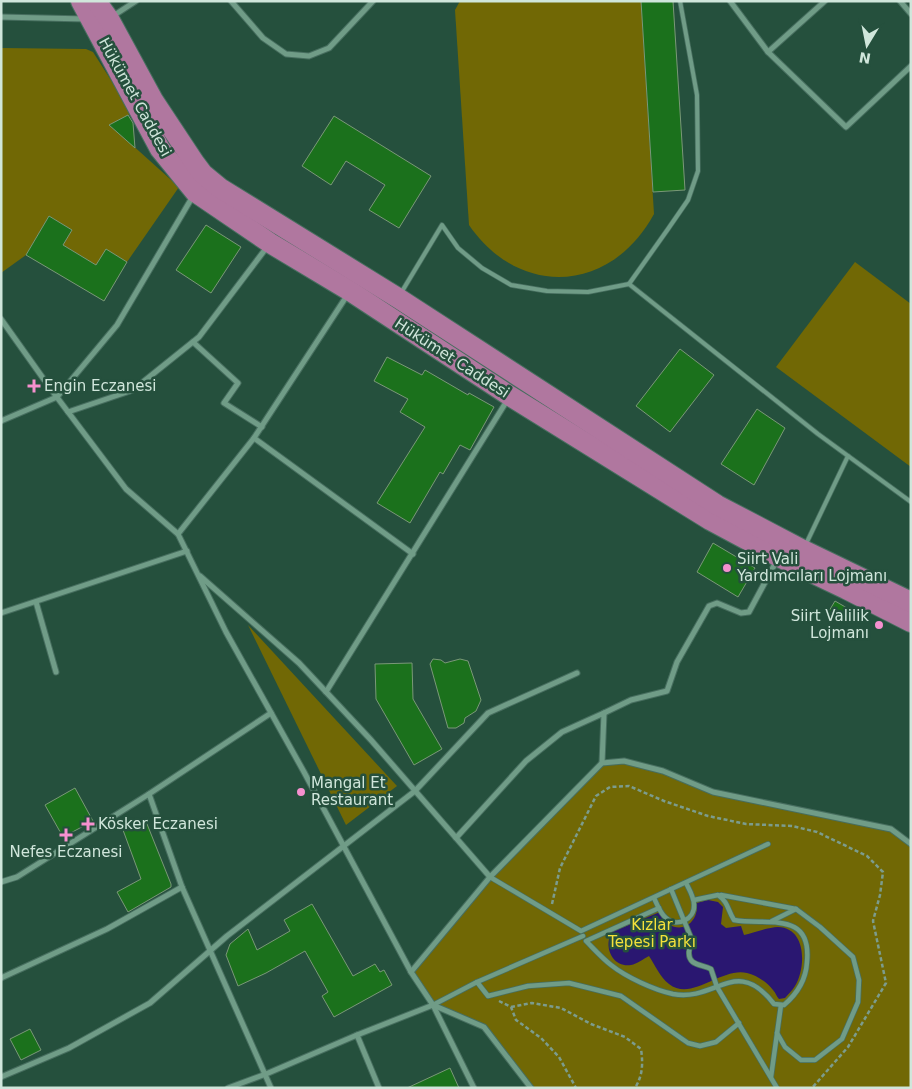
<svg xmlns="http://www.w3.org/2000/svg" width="912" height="1089" font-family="'DejaVu Sans',sans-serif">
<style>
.green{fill:#716805}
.water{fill:#2a1771}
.building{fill:#1b711c;stroke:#7a9878}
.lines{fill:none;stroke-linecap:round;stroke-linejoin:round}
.service-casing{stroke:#476e5f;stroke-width:5.5}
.pedestrian-casing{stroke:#476e5f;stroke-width:6}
.minor-casing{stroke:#476e5f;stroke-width:7}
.primary-casing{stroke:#476e5f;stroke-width:22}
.path{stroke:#7c9c8d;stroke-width:2.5;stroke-dasharray:4 2.5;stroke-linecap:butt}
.service{stroke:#709c87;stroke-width:4}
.pedestrian{stroke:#709c87;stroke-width:4.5}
.minor{stroke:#709c87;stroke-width:5}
.primary{stroke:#b0779f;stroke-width:20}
.poi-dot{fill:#f690cf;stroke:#25503d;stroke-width:2}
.labels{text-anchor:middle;stroke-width:5;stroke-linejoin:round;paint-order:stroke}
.street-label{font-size:15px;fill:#d0e6db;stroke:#25503d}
.poi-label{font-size:15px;fill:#d0e6db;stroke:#25503d;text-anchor:start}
.park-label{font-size:15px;fill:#f3e13b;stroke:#25503d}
</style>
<rect width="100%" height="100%" fill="#25503d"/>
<g class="green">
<path d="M460 1H641L654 214C611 293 520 299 469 225L455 10Z"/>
<path d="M1 48 86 49 93 52 132 113 110 125 179 187 127 262 106 250 96 265 63 245 72 230 49 216 26 255 1 273Z"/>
<path d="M855 262 911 304V467L776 367Z"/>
<path d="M248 625 397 786 346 825Z"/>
<path d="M624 761 663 771 713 792 891 829 911 844V1088H531L484 1027 433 1005 411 972 490 877 602 763Z"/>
</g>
<path class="water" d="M708 900 718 902 723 907 721 924 726 928 741 926 744 935C753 933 769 927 778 927 807 928 806 968 795 986 792 991 788 994 785 998L779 999C776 996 776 993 773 990 767 982 756 975 747 973 721 967 692 1002 669 984 660 977 655 965 649 956 643 959 637 964 631 965 612 968 603 946 612 932L660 912C671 938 699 929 697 903Z"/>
<g class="building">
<path d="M641 1H673L685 190 653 192Z"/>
<path d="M128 115 133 123 135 148 109 125Z"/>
<path d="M334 116 431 176 399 228 369 210 385 185 346 161 331 185 302 166Z"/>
<path d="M49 216 72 230 63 245 96 265 106 249 127 262 104 301 26 255Z"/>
<path d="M206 225 241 247 211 293 176 270Z"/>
<path d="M680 349 714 375 670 432 636 406Z"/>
<path d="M387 357 422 375 425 370 468 395 469 393 494 407 470 450 460 445 443 474 440 472 410 523 377 503 425 427 400 412 408 399 374 381Z"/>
<path d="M757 409 785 428 754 485 721 464Z"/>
<path d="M713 543 755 568 738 597 697 572Z"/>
<path d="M835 601 854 612 848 622 829 611Z"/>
<path d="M433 659 441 660 445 663 460 659 468 661 481 700 476 711 465 718 464 723 456 728H448L430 664Z"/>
<path d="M412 663 413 699 442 749 414 765 376 699 375 664Z"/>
<path d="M75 788 93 821 63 837 45 805Z"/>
<path d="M145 819 171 884V887L128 912 117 892 141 879 123 830Z"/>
<path d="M312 904 353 976 375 964 380 972 384 970 392 985 334 1017 322 996 328 992 305 951 266 973 238 986 226 955 230 944 248 929 257 950 290 931 284 920Z"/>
<path d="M30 1029 41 1050 21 1060 10 1039Z"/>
<path d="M450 1068 459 1088H407Z"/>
</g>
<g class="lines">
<g class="service-casing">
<g id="service">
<path d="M629 284 668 229 688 200 698 171 697 95 680 1"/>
<path d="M401 293 442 225 458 248 482 268 511 285 547 291 588 292 629 284 818 434 911 502"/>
<path d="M806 544 848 456"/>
</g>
</g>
<g class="pedestrian-casing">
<g id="pedestrian">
<path d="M490 877 581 931 768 844"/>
<path d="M671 889 692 940C691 944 689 948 689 952 688 966 702 964 711 969L717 987 777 1088"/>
<path d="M721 895 796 909 772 921"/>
<path d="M654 898C657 904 660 913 666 918 677 928 695 919 694 905 694 897 689 889 686 883"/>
<path d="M659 908 586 941C594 949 602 958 611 965 626 977 654 990 673 994 717 1002 736 955 774 1004L784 1005C797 994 806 979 807 962 812 910 767 926 734 920 727 909 729 903 718 895L694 900"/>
<path d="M477 982 583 936"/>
<path d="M433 1005 477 982 488 996 528 986 569 983 621 996 688 1043 700 1046 716 1042 739 1023"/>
<path d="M777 1033 785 1047 801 1060H815L842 1039 858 1002 859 980 853 957 820 927 796 909"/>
<path d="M771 1077 781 1005"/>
</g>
</g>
<g class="minor-casing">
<g id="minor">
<path d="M231 1 263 38 286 54 309 56 329 48 373 1"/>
<path d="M730 1 768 52 846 127 911 66"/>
<path d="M900 1 911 14"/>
<path d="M113 16 136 1"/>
<path d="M1 17 86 19"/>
<path d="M768 52 825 1"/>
<path d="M1 319 50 388 126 489 178 534 226 632 304 772 411 972 433 1005 474 1088"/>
<path d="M193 342 238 383 224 403 262 427"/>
<path d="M68 412 133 390 199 337 267 247"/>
<path d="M1 421 57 397 117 325 193 196"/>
<path d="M254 438 413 554"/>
<path d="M178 534 254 438 348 294"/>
<path d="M200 576 299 663 371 740 490 877"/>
<path d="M36 602 56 672"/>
<path d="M1 613 187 551"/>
<path d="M326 692 508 399"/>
<path d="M604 713 631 700 667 691 677 662 709 606 717 603 741 613 749 612 777 560"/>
<path d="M149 794 182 887 271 1088"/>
<path d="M456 838 526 761 562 732 604 713 602 763"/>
<path d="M1 882 17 877 149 794 271 713"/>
<path d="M411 972 490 877 602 763 624 761 663 771 713 792 891 829 911 844"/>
<path d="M1 978 107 929 182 887"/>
<path d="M357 1035 379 1088"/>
<path d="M1 1077 69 1048 150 1003 227 936 415 791 488 713 577 673"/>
<path d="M228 1088 266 1074 357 1035 433 1005 484 1027 531 1088"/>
</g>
</g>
<g class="primary-casing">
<g id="primary">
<path d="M81 1 160 149 195 192 270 243 350 291 510 396 710 520 779 557 846 589 911 622"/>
<path d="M96 1 109 19 153 100 194 162 203 174 220 188 398 298 717 505 803 550 911 602"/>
</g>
</g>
<g class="path">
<path d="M552 904 560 868 596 796 610 787 629 786 664 801 708 816 746 824 792 826 817 832 867 856 883 872 880 895 873 921 886 983 848 1047 812 1088"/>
<path d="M499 1001 511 1007 516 1020 541 1038 559 1057 576 1088"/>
<path d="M511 1007 532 1003 561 1008 591 1024 625 1037 641 1049C643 1063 643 1075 635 1088"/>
</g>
<use href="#service" class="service"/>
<use href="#pedestrian" class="pedestrian"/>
<use href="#minor" class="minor"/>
<use href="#primary" class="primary"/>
</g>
<g class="poi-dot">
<path d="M31.5 378.5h5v5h5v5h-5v5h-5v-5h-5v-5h5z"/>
<circle cx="727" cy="568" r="5"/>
<circle cx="879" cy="625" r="5"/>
<circle cx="301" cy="792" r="5"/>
<path d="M85.5 816.5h5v5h5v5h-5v5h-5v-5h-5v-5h5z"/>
<path d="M63.5 827.5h5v5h5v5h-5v5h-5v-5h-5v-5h5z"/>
</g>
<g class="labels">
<g class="street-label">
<text transform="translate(135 97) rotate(61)" y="5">Hükümet Caddesi</text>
<text transform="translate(452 358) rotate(33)" y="5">Hükümet Caddesi</text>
</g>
<g class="poi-label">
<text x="44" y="391">Engin Eczanesi</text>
<text x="737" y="564">Siirt Vali<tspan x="737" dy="17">Yardımcıları Lojmanı</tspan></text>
<text x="869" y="621" text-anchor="end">Siirt Valilik<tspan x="869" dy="17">Lojmanı</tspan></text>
<text x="311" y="788">Mangal Et<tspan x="311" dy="17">Restaurant</tspan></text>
<text x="98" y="829">Kösker Eczanesi</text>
<text x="66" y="857" text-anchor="middle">Nefes Eczanesi</text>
</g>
<g class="park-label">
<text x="652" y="930">Kızlar<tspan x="652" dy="17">Tepesi Parkı</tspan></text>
</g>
</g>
<rect width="912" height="1089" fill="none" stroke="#d0e6db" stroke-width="5"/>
<g transform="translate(867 45) rotate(190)" stroke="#25503d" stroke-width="4" paint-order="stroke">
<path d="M0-4L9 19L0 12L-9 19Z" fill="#d0e6db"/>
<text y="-8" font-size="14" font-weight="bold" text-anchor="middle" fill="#d0e6db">N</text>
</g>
</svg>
